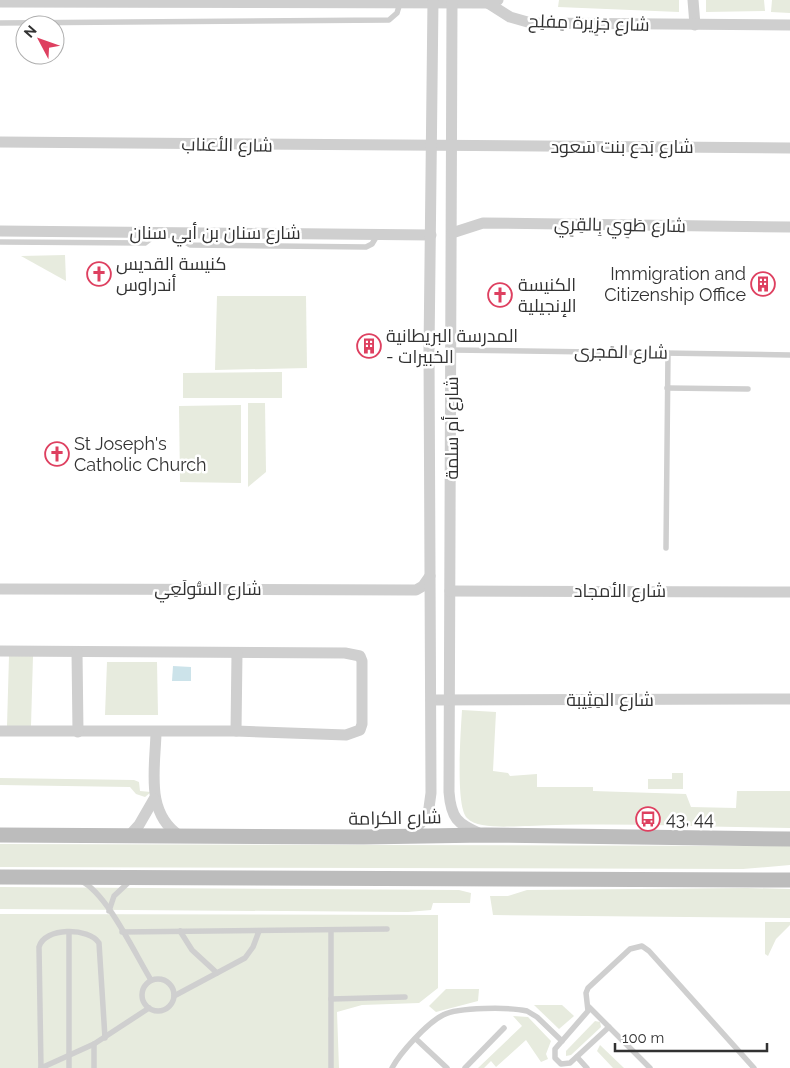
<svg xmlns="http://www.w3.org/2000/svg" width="790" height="1068" font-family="Raleway,Cairo,sans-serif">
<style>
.green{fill:#e7ebde}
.water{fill:#cce3ea}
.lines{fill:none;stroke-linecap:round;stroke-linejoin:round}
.service{stroke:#cfcfcf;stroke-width:5.5}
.minor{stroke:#cfcfcf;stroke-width:11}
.secondary{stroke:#bcbcbc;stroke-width:15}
.labels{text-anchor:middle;stroke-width:5;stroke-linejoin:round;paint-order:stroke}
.street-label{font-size:18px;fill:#323232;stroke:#fff}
.poi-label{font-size:18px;fill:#323232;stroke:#fff;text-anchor:start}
</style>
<rect width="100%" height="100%" fill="#fff"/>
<g class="green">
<path d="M559 0H679V12L558 7Z"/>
<path d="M706 0H764L765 11 706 12Z"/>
<path d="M772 0H790V13L771 12Z"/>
<path d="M65 255 66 281 21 256Z"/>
<path d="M217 296H306L307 368 215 370Z"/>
<path d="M282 372V398H183V373Z"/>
<path d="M248 403H265L266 472 248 487Z"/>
<path d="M241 405V483L180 482 179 406Z"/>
<path d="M9 656H33L31 726H7Z"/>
<path d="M107 662H157L158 715H105Z"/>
<path d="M462 710 496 712 493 771 508 773 510 776 537 774V787H593V791L686 794 691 807 736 808 737 791H790V828C703 827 616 822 529 826 514 826 478 830 467 818 455 806 461 730 462 710Z"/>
<path d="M672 773H683V789H648V779H672Z"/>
<path d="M0 778 134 780 139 782 140 791 151 792 145 797 136 794 130 787 0 785Z"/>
<path d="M0 844 790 846V865L743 869 0 867Z"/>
<path d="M0 887 459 890 471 893 470 903H433L431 910 408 912 0 909Z"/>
<path d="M747 888 790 889V918L493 915 490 896H508L527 890Z"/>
<path d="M0 914 438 915V988L419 1003 362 1005 337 1012 339 1068H0Z"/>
<path d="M765 922H790V925L776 939 768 956 765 954Z"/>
<path d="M446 989H479L478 1001 436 1012 429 1006Z"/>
<path d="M534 1005H562L574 1016 559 1029Z"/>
<path d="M513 1016 528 1017 551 1041 546 1054 548 1059 541 1062 526 1040 496 1067 491 1061 484 1068H478L522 1026Z"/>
<path d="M595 1021 600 1022 601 1027 571 1055 566 1056V1051Z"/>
<path d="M600 1045 624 1068H613L597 1051Z"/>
</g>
<path class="water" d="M173 666 191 667V681H172Z"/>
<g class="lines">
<g class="service">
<path d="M0 23 389 20 397 13 400 3"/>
<path d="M172 234 190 245 366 247 372 244 378 234"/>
<path d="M0 242 145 243 157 234"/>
<path d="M452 350 790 355"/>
<path d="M667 388 748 389"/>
<path d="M666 548 668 353"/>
<path d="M81 881C107 893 135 954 151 980"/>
<path d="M109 911 114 896 130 881"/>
<path d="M180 931 192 950 217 973"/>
<path d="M122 932 387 929"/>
<path d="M69 933V1068"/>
<circle cx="158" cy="995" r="16"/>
<path d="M174 996 245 958 253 947 259 931"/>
<path d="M331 999 405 997"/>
<path d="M589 1007 650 1068"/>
<path d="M609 1027 570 1063 561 1064 555 1058V1049L588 1011 586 993 588 988 630 949 642 946 649 951 754 1068"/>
<path d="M416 1039 447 1068"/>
<path d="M577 1057 587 1068"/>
<path d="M41 1068 39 947C44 927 89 927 99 943L105 1038"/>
<path d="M41 1068 94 1044 149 1008"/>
<path d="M94 1068V1044"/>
<path d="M331 1068V930"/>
<path d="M392 1068C400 1053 427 1023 443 1015 458 1007 510 1007 527 1011L537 1017 562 1041"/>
<path d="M465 1068 504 1028"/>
</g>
<g class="minor">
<path d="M693 0 695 25"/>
<path d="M0 2 488 3 498 0"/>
<path d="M452 3 449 792C451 818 457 824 481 834"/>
<path d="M488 3 510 17 531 23 790 25"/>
<path d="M0 142 790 148"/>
<path d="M0 231 431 235"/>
<path d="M452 233 483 223 790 227"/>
<path d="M0 589 416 590 423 586 430 576"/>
<path d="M450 591 790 592"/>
<path d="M0 651 345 653 360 656 362 661V724L360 730 346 735 236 731H0"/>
<path d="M77 652 78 732"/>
<path d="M431 700 790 699"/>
<path d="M236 731 237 653"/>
<path d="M156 733C155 770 145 813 180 836"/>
<path d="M128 837 139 825 154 799"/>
<path d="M408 837 428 815 431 793 429 351 433 0"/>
</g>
<g class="secondary">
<path d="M0 835 364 837 485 835 790 839"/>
<path d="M0 877 790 880"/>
</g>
</g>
<defs>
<g id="church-ring" transform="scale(1.25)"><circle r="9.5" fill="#fff" stroke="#de4060" stroke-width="1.5"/><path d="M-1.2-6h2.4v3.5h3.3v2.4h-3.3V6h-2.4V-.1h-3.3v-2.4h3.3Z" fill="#de4060"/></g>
<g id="building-ring" transform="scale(1.25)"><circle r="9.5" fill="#fff" stroke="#de4060" stroke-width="1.5"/><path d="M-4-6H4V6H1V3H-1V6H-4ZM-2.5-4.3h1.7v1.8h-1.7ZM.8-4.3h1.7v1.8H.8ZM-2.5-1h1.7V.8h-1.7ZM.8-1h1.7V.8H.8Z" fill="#de4060"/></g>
<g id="bus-ring" transform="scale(1.25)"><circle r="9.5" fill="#fff" stroke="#de4060" stroke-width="1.5"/><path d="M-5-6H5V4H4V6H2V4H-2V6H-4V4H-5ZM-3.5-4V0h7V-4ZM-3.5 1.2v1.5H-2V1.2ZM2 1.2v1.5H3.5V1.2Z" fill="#de4060"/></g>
</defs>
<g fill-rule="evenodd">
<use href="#church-ring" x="99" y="274"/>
<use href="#building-ring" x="763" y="284"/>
<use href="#church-ring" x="500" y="295"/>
<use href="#building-ring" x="369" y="346"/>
<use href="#church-ring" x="57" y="454"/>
<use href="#bus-ring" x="648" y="819"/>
</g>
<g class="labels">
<g class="street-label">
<text transform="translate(589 23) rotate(2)" y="6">شارع جَزِيرة مِفلِح</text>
<text transform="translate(227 145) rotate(1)" y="6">شارع الأعناب</text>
<text x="622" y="153">شارع بَدع بنت سَعود</text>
<text transform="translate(620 225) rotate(1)" y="6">شارع طَوِي بِالقِرِي</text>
<text x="215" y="239">شارع سنان بن أبي سنان</text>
<text transform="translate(621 352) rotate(1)" y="6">شارع المَجرى</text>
<text transform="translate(452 428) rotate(-90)" y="6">شارع أم سلمة</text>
<text x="208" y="595">شارع السُّولَعِي</text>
<text x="620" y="597">شارع الأمجاد</text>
<text x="610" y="706">شارع المِثِيبة</text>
<text transform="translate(395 818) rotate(-1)" y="6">شارع الكرامة</text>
</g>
<g class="poi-label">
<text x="116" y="270">كنيسة القديس<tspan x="116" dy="21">أندراوس</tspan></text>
<text x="746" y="280" text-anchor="end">Immigration and<tspan x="746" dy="21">Citizenship Office</tspan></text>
<text x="518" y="291">الكنيسة<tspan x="518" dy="21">الإنجيلية</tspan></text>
<text x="386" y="342">المدرسة البريطانية<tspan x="386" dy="21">- الخبيرات</tspan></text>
<text x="74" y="450">St Joseph's<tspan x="74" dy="21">Catholic Church</tspan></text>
<text x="666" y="825">43, 44</text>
</g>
</g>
<g transform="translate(40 40) rotate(311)"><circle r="24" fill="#ffffff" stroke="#adadad"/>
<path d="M0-4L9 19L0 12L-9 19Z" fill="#de4060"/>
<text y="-8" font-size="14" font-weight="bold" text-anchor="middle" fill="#323232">N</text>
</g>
<path d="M615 1043v8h152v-8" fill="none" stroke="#323232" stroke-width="2.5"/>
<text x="622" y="1043" font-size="15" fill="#323232" stroke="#ffffff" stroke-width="4" paint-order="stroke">100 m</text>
</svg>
